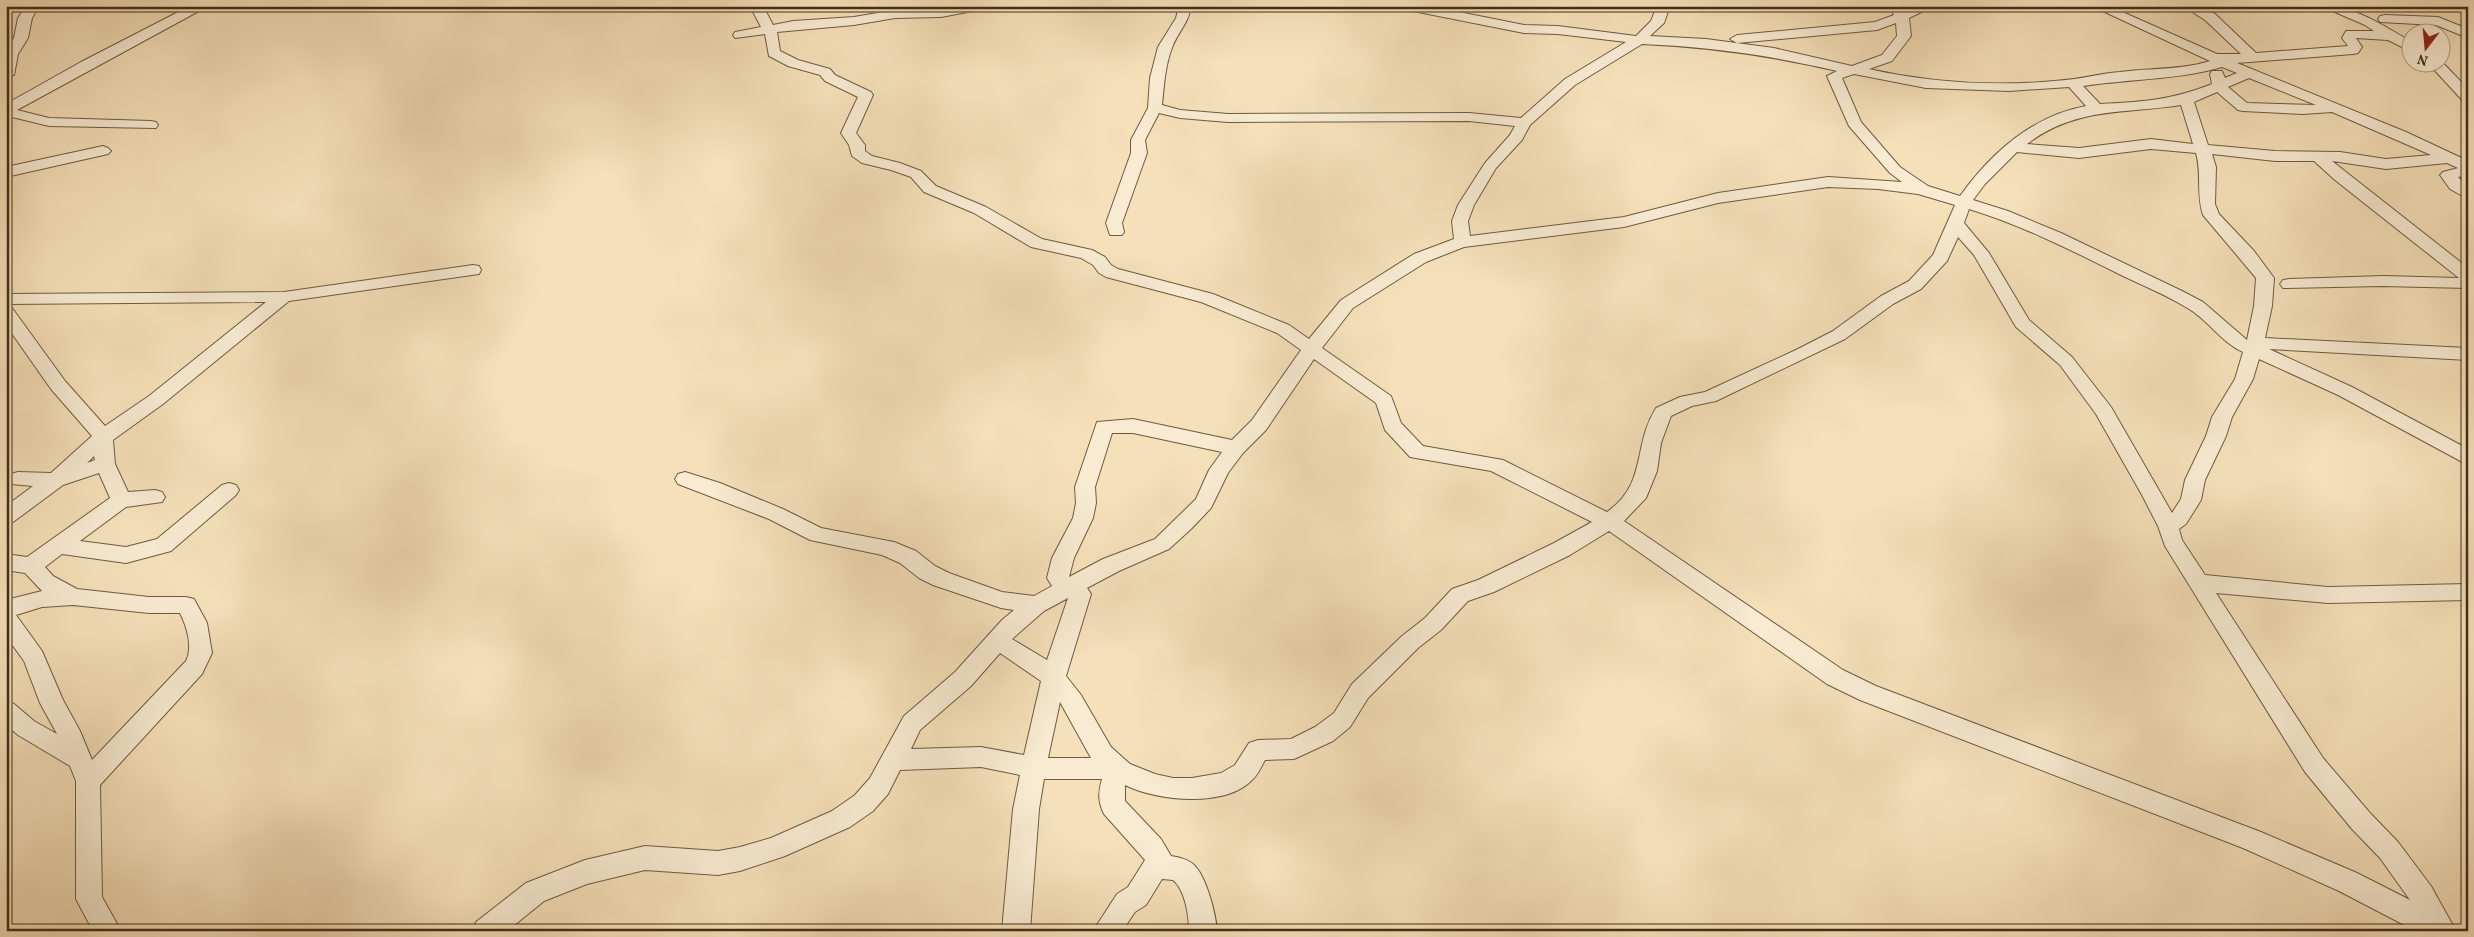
<svg xmlns="http://www.w3.org/2000/svg" width="2474" height="937" font-family="Vollkorn,serif">
<style>
.lines{fill:none;stroke-linecap:round;stroke-linejoin:round}
.minor-casing{stroke:#6f5a41;stroke-width:2}
.minor{fill:#f8ebd2;fill-rule:evenodd}
</style>
<rect width="100%" height="100%" fill="#f5e0b9"/>
<filter id="stains"><feTurbulence type="fractalNoise" baseFrequency=".004" numOctaves="4"/><feColorMatrix values="0 0 0 0 .2 0 0 0 0 .09 0 0 0 0 .02 0 0 0 .5 -.17"/></filter>
<radialGradient id="worn" r=".72"><stop offset=".6" stop-color="#630" stop-opacity="0"/><stop offset="1" stop-color="#630" stop-opacity=".3"/></radialGradient>
<g class="lines">
<g class="minor-casing">
<g id="minor">
<path d="M26 6H39L32 18 28 38 18 54 14 75H6V51L14 38 18 18Z"/>
<path d="M190 6H208L17 110 49 118 151 121 156 122 158 125 156 128 49 126 12 117 10 113 6 114V104L81 62Z"/>
<path d="M750 6H763L773 25 793 21 854 17 895 10 984 6 978 10 941 17 895 18 854 25 777 32 780 51 798 60 830 69 835 75 871 92 873 95 856 133 865 145V151L872 156 900 163 921 171 936 186 986 207 1042 239 1092 250 1105 257 1111 265 1118 269 1213 294 1289 325 1309 339 1341 300 1414 254 1454 239 1452 221 1458 205 1485 163 1510 135 1515 126 1469 121 1228 122 1180 118 1159 113 1145 140 1147 153 1122 223 1124 232 1122 235H1110L1106 223 1131 153V140L1148 108 1150 78 1158 47 1176 18 1179 6H1191C1189 23 1177 33 1172 48 1165 66 1164 86 1162 105L1180 110 1228 114 1469 113 1521 118 1565 79 1626 42 1558 34 1524 33 1408 10 1402 6H1429L1524 25 1558 26 1636 36 1651 21 1657 6H1670L1664 23 1650 36 1706 39 1774 48 1852 66 1882 55 1897 36 1896 23 1877 30 1737 43 1730 39 1737 35 1875 22 1894 15 1889 6H1902L1905 11 1916 6H1934L1909 18 1911 36 1892 61 1869 69C1935 84 2007 87 2074 79 2089 77 2104 73 2120 72 2150 68 2181 70 2210 61L2092 6H2109L2217 54H2241L2205 20 2183 6H2199L2215 14 2256 53 2348 46 2342 38 2346 31H2374L2365 25 2321 6C2357 6 2381 25 2412 42V52L2388 40 2356 38 2362 47 2358 53 2353 54 2237 63 2406 132 2468 161V175L2458 177 2468 187V199L2450 189 2440 175 2443 172 2458 168 2447 163 2386 169 2332 161 2468 268V288L2383 286 2283 288 2280 284 2283 280 2289 279 2383 276 2459 278 2335 180 2314 161H2275L2212 154 2216 167 2215 204 2219 214 2254 251 2274 278 2272 306 2265 338 2468 348V360L2269 349 2352 387 2468 449V465L2338 395 2259 359 2253 379 2232 417 2226 436 2205 480 2201 500 2186 524 2179 529 2182 540 2205 575 2328 587 2468 584V600L2328 603 2216 593 2323 758 2370 813 2398 842 2431 886 2456 931H2416L2339 891 2243 848 1860 700 1827 684 1609 531 1570 555 1494 592 1468 601 1441 630 1418 648 1368 698 1350 727 1333 741 1294 759 1265 760C1261 767 1258 775 1252 780 1225 808 1157 801 1125 785V801L1161 839 1171 856C1178 857 1187 859 1193 864 1206 875 1216 914 1217 931H1189C1189 915 1185 890 1173 880L1162 879 1146 905 1135 912 1122 931H1093L1117 894 1128 887 1145 860 1104 814C1098 802 1098 792 1102 779H1044L1039 809 1030 931H1002L1013 809 1020 775 981 767 900 770 888 794 873 811 850 827 785 856 740 871 718 875 645 870 587 884 544 901 507 931H473L476 922 526 883 585 860 645 846 718 851 740 847 771 838 832 811 855 795 870 778 904 716 955 672 1002 620 1014 610 1001 608 933 585 919 578 900 563 882 555 810 540 769 519 678 484 675 479 678 474 685 472 720 483 783 509 821 528 894 542 916 551 935 566 949 573 1002 592 1034 596 1052 586 1047 578 1052 558 1073 518 1076 503 1075 487 1097 422 1133 419 1232 440 1252 420 1301 350 1277 333 1201 302 1106 277 1099 273 1093 265 1081 258 1031 247 974 213 924 192 911 177 891 170 862 163 852 156 849 145 841 133 858 97 825 81 820 75 788 66 769 56 765 34 735 38 733 35 735 32 761 27ZM1642 44C1711 47 1769 55 1837 71L1827 76 1849 126 1890 173 1902 182 1828 177 1718 193 1624 217 1470 236 1468 221 1474 205 1496 168 1522 140 1530 125 1575 85ZM2222 67 2237 73 2225 78 2222 71H2212L2210 74 2212 84C2173 100 2141 102 2100 104L2083 86C2129 79 2178 80 2222 67ZM1854 74 1926 88 2009 91 2069 87 2086 106C2032 116 1991 153 1960 196L1928 186 1900 167 1861 122 1842 78ZM2249 78 2316 105 2247 103 2228 87ZM2217 92 2238 110 2243 111 2303 114 2332 112 2431 155 2386 159 2340 152 2275 151 2208 145 2194 102ZM2181 105 2193 144 2151 139 2079 148 2027 144C2075 107 2124 114 2181 105ZM2151 149 2196 153C2202 174 2196 195 2203 215L2256 278 2254 306 2247 340 2203 302 2182 291 2061 233 2008 211 1973 200 1985 184 2017 152 2079 158ZM1828 187 1878 189 1918 194 1955 205 1933 255 1909 281 1881 296 1833 331 1798 349 1705 392 1680 397 1656 408C1632 446 1648 483 1607 512L1503 460 1423 446 1401 423 1391 396 1322 348 1353 308 1426 262 1464 247 1624 227 1718 203ZM1969 209C2021 225 2069 249 2117 273 2141 285 2167 295 2189 309 2209 321 2221 342 2243 352L2235 379 2212 417 2206 436 2185 480 2181 499 2172 513 2111 407 2072 357 2029 320 1989 253 1964 223ZM1958 237 1974 255 2016 327 2060 365 2096 414 2142 495 2158 526 2165 546 2305 772 2352 829 2380 858 2410 900 2357 873 2261 832 1876 686 1843 670 1624 521 1646 498 1657 471 1661 443 1671 416 1692 406 1716 401 1845 339 1893 304 1921 289 1947 261ZM1314 359 1376 403 1385 430 1410 457 1491 471 1592 522 1554 543 1478 580 1452 589 1425 618 1402 636 1352 684 1334 713 1315 727 1291 739 1258 740 1249 743 1235 765 1221 773 1192 778H1173L1155 774 1130 764 1111 747 1081 695 1066 676 1091 594 1087 588 1119 571 1169 549 1191 529 1211 508 1228 473 1243 453 1266 430ZM1112 433H1133L1222 452 1209 470 1196 499 1155 539 1103 559 1069 577 1074 558 1093 518 1096 503 1095 487ZM1068 598 1047 660 1012 639 1044 611ZM1000 653 1041 681 1024 755 981 747 911 749 920 730 971 686ZM1060 702 1091 758H1048Z"/>
<path d="M2385 15 2438 17 2468 29V38L2436 25 2380 22 2378 19 2380 16Z"/>
<path d="M2427 62H2442L2468 89V102L2463 101Z"/>
<path d="M103 146 108 148 111 151 108 154 6 177V167Z"/>
<path d="M473 265 479 266 481 270 479 274 289 301 163 404 113 440 115 464 128 492 155 490 162 492 165 497 162 502 126 507 80 541 126 547 157 539 222 485 229 483 236 485 239 490 236 495 171 551 126 563 62 554 45 567 53 576 77 589 149 597H186L194 599 207 623 212 653 202 674 100 785 102 897 121 931H93L76 899V781L70 766 18 735 6 725V701L14 704 34 721 57 734 40 703 24 661 6 636V600L42 591 25 573 6 570V554L27 557 110 498 99 473 63 485 13 522 6 524V506L33 486 11 484 8 479 11 474 18 472 51 473 92 436 51 389 6 325V307L12 308 65 381 105 426 149 396 266 302 6 304V294L284 292ZM94 456 95 460 87 463ZM73 605 149 613H180C187 627 193 647 186 661L92 760 80 731 63 700 42 651 16 615 42 607Z"/>
</g>
</g>
<use href="#minor" class="minor"/>
</g>
<rect width="2474" height="937" fill="none" stroke="#f5e0b9" stroke-width="25"/>
<rect x="8" y="8" width="2459" height="922" fill="none" stroke="#422e19" stroke-width="2.5"/>
<rect x="12" y="12" width="2449" height="912" fill="none" stroke="#422e19"/>
<g transform="translate(2426 48) rotate(196)"><circle r="24" fill="#f8ebd2" stroke="#af9f88"/>
<path d="M0-4L9 19L0 12L-9 19Z" fill="#8f2418"/>
<text y="-8" font-size="14" font-weight="bold" text-anchor="middle" fill="#422e19">N</text>
</g>
<rect width="100%" height="100%" filter="url(#stains)"/>
<rect width="100%" height="100%" fill="url(#worn)"/>
</svg>
